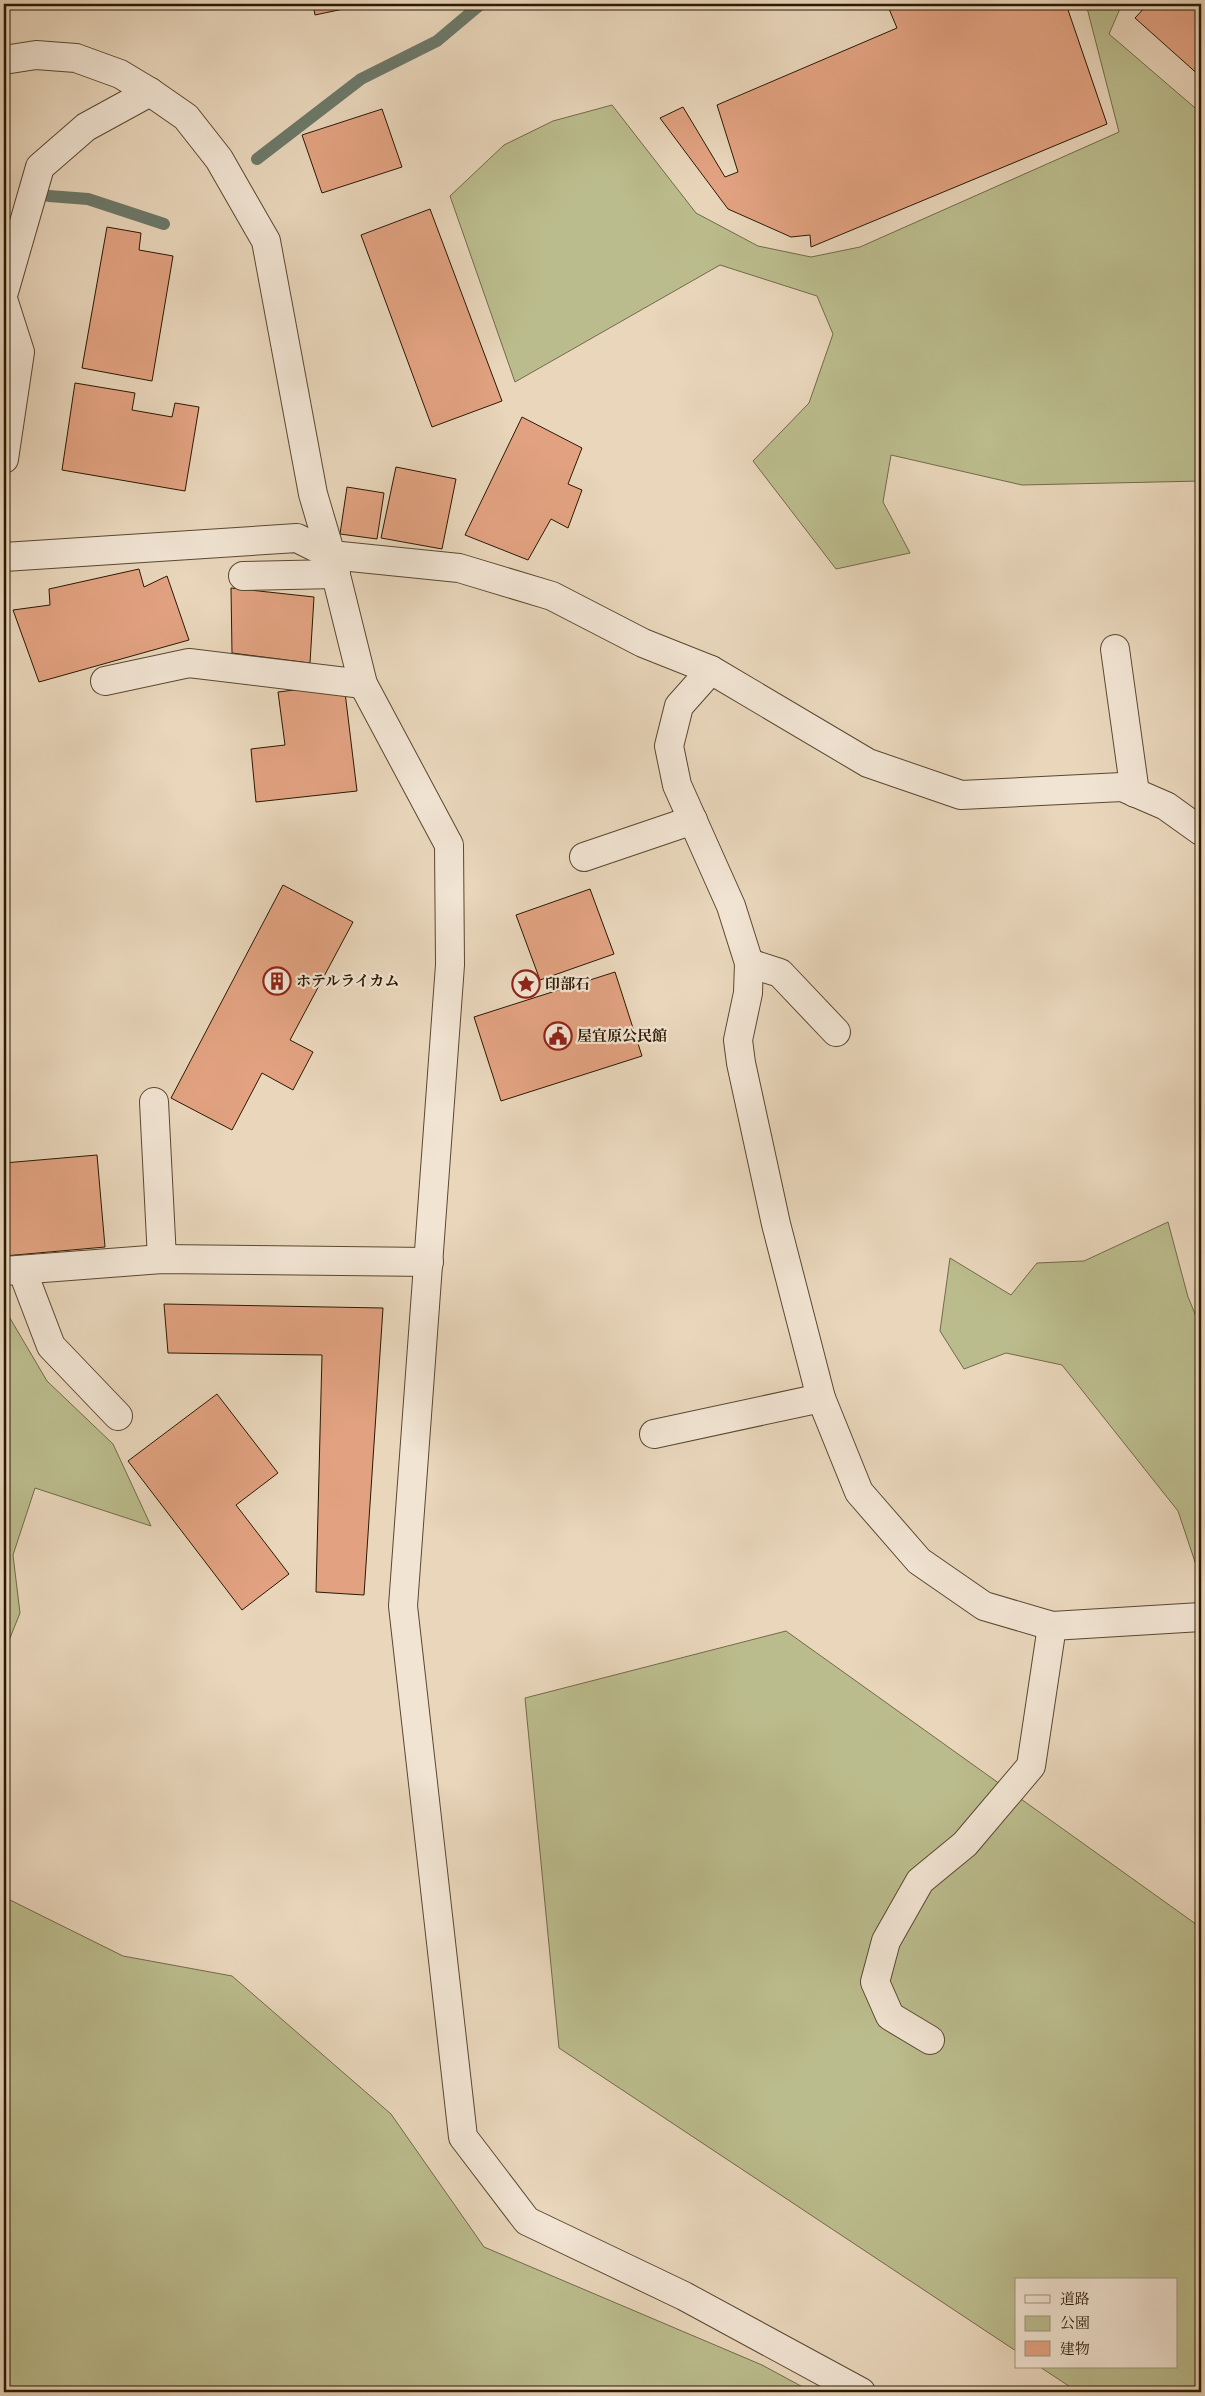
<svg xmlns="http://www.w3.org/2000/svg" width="1205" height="2396" font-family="'Gentium Book Plus','Noto Serif JP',serif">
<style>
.green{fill:#bbbc8d;stroke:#736a48}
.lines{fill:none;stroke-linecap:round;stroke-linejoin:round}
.stream{stroke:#6c796a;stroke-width:12}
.building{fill:#e2a281;stroke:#2b1902}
.minor-casing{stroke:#5a4830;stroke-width:30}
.minor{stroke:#f1e4d3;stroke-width:28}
.labels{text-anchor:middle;stroke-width:4.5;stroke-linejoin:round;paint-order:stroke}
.poi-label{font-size:15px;font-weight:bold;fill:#2b1902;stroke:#f1e4d3;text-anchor:start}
</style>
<rect width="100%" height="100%" fill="#e9d6bb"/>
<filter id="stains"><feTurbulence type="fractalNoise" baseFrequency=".004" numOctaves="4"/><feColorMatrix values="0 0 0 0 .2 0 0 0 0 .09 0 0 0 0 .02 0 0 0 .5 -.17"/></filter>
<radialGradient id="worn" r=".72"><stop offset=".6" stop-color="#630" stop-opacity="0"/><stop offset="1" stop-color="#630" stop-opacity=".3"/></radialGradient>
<g class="green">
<path d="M1086 4H1122L1109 34 1201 113V481L1022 485 891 455 883 502 910 553 836 569 753 461 809 403 833 334 817 296 720 265 515 382 450 196 504 145 553 121 612 105 696 213 758 246 811 257 860 247 1119 132Z"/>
<path d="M1168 1222 1188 1297 1201 1328V1557L1197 1568 1178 1511 1062 1365 1006 1353 964 1369 940 1331 950 1258 1011 1295 1037 1263 1084 1261Z"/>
<path d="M4 1308 47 1381 113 1444 151 1526 35 1488 13 1555 20 1613 4 1653Z"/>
<path d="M786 1631 1200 1927 1201 2392H1078L1040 2367H1176V2280H1016V2351L559 2048 525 1698Z"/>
<path d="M4 1897 123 1956 232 1976 391 2114 484 2247 762 2365 812 2392H4Z"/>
</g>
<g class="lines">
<g class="stream">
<path d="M257 159 361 79 437 41 481 4"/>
<path d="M49 196 88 199 164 224"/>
</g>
</g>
<g class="building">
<path d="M313 4H367L315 15Z"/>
<path d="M887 4H1066L1107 124 811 247 810 235 791 237 728 209 660 118 683 107 725 177 738 172 717 105 897 28Z"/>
<path d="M1148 4H1201V77L1135 18Z"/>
<path d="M382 109 402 167 322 193 302 135Z"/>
<path d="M430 209 502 401 432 427 361 235Z"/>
<path d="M107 227 141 233 139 250 173 256 152 381 82 368Z"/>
<path d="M75 383 135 393 132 410 172 417 175 403 199 407 185 491 62 470Z"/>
<path d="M522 417 582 448 568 484 582 490 568 528 551 519 528 560 465 535Z"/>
<path d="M396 467 456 479 442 549 381 538Z"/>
<path d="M347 487 384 493 377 539 340 534Z"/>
<path d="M139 569 144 587 167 576 189 640 39 682 13 610 50 605 49 589Z"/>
<path d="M231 588 314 597 310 663 232 653Z"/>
<path d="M344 684 357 791 256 802 251 749 285 745 278 692Z"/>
<path d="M283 885 353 922 290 1040 313 1052 293 1090 262 1073 232 1130 171 1098Z"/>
<path d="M590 889 614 954 540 980 516 915Z"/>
<path d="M615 972 642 1056 501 1101 474 1017Z"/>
<path d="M97 1155 105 1247 4 1256V1163Z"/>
<path d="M164 1304 383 1308 364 1595 316 1592 322 1355 168 1353Z"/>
<path d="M217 1394 278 1473 236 1505 289 1574 242 1610 128 1461Z"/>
</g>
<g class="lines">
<g class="minor-casing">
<g id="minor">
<path d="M4 60 36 55 76 58 120 74 150 92 186 117 219 159 266 241 313 494 331 555 363 684 449 845 450 965 403 1606 463 2137 527 2221 684 2296 861 2392"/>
<path d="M4 292 40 167 86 127 150 92"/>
<path d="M4 302 20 352 4 459"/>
<path d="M4 557 297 538 331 555 459 568 552 596 643 643 711 670 679 706 669 746 677 785 731 906 749 963 748 993 738 1040 741 1063 776 1224 821 1398 859 1492 919 1561 984 1606 1052 1626 1201 1617"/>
<path d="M243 576 336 574"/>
<path d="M1115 649 1135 793"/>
<path d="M711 670 868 763 961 795 1122 787 1166 806 1201 831"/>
<path d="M105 681 189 663 363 684"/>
<path d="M584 857 693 820"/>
<path d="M749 963 780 973 836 1032"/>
<path d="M154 1102 162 1259"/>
<path d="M22 1270 51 1346 118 1416"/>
<path d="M4 1271 162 1259 429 1262"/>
<path d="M654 1434 821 1398"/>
<path d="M930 2040 890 2016 875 1982 886 1941 920 1881 965 1844 1031 1766 1052 1626"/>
</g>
</g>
<use href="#minor" class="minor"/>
</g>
<defs>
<g id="building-ring" transform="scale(1.4375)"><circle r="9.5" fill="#f1e4d3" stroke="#8f2418" stroke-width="1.5"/><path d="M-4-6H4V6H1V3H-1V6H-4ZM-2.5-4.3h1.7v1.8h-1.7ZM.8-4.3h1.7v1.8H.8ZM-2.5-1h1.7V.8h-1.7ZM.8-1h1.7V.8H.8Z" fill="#8f2418"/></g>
<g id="sight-ring" transform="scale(1.4375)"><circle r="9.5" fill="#f1e4d3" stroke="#8f2418" stroke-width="1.5"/><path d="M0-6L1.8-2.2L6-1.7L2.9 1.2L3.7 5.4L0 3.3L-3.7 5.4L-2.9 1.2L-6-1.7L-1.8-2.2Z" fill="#8f2418"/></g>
<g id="civic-ring" transform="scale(1.4375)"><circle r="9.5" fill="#f1e4d3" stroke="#8f2418" stroke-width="1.5"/><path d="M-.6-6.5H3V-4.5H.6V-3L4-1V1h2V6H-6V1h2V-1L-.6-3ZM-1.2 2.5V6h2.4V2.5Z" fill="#8f2418"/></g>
</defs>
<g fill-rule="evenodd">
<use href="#building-ring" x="277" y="981"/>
<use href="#sight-ring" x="526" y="984"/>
<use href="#civic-ring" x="558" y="1036"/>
</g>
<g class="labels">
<g class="poi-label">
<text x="296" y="986">ホテルライカム</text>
<text x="545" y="989">印部石</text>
<text x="577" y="1041">屋宜原公民館</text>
</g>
</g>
<rect width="1205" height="2396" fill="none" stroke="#e9d6bb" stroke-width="20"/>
<rect x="5" y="5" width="1195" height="2386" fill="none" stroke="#2b1902" stroke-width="2.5"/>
<rect x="10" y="10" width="1185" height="2376" fill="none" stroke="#2b1902"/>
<rect x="1015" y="2278" width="162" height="90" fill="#f1e4d3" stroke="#a2937f"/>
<rect x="1025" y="2295" width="25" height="8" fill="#f1e4d3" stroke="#a2937f"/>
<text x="1060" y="2304" font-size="15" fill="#2b1902">道路</text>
<rect x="1025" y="2316" width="25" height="15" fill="#bbbc8d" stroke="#a2937f"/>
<text x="1060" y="2328" font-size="15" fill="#2b1902">公園</text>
<rect x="1025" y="2341" width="25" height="15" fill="#e2a281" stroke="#a2937f"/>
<text x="1060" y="2354" font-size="15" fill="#2b1902">建物</text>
<rect width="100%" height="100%" filter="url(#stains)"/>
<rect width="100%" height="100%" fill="url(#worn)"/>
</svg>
